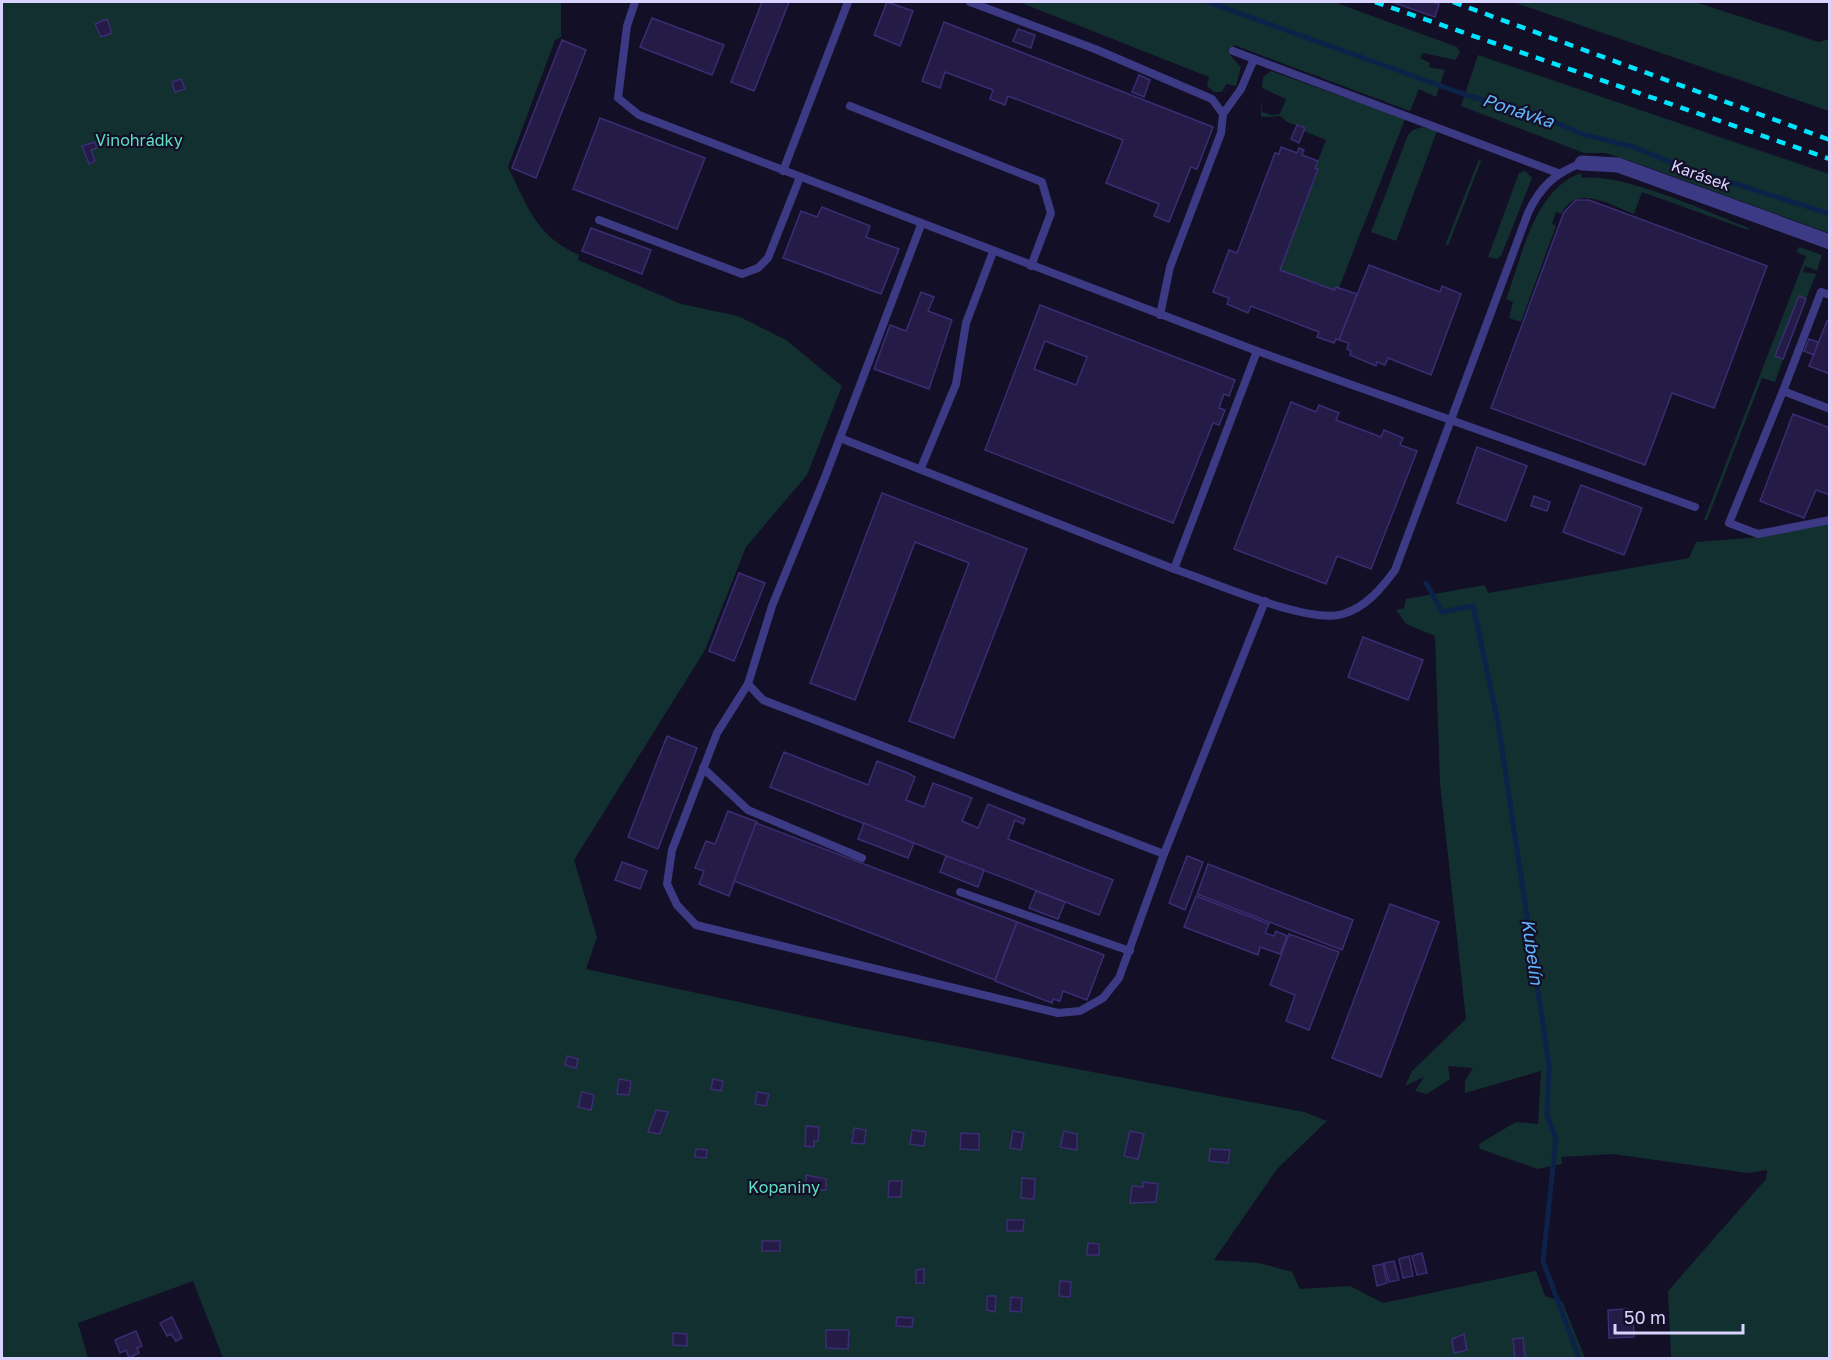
<svg xmlns="http://www.w3.org/2000/svg" width="1831" height="1360" font-family="'Golos Text',sans-serif">
<style>
.green{fill:#12302f}
.lines{fill:none;stroke-linecap:round;stroke-linejoin:round}
.stream{stroke:#0c2248;stroke-width:5}
.building{fill:#241b47;stroke:#3b2d73;stroke-width:1.5;fill-rule:evenodd}
.service{stroke:#3d3a85;stroke-width:8}
.minor{stroke:#3d3a85;stroke-width:15}
.rail{stroke:#00e5ff;stroke-width:4.5;stroke-dasharray:9 8;stroke-linecap:butt}
.labels{text-anchor:middle;stroke-width:4.5;stroke-linejoin:round;paint-order:stroke}
.park-label{font-size:16px;fill:#5fe0c0;stroke:#130f26}
.street-label{font-size:16px;fill:#d9d4ff;stroke:#130f26}
.water-label{font-size:18px;font-style:italic;fill:#62b6ff;stroke:#130f26}
</style>
<rect width="100%" height="100%" fill="#130f26"/>
<g class="green">
<path d="M2 2H561V37L555 40 508 167C528 207 535 235 579 255L578 260 681 304 738 316 786 340 842 386 807 475 746 547 705 650 574 860 597 937 586 969 855 1027 1304 1112 1327 1121 1277 1169 1214 1260 1259 1263 1292 1272 1300 1289 1350 1286 1383 1303 1536 1271 1545 1296 1562 1301 1585 1358H223L193 1281 78 1323 88 1358H2Z"/>
<path d="M1019 2H1334L1457 47 1460 53 1455 60 1423 53 1420 58 1430 63 1429 67 1445 70 1436 97 1419 89 1410 111 1234 45 1230 55 1241 67 1236 86 1226 84 1222 92H1214L1207 86 1209 77Z"/>
<path d="M1513 2H1695L1819 42 1829 39V111Z"/>
<path d="M1478 55 1829 174V233L1631 161 1605 153H1584L1461 106Z"/>
<path d="M1271 71 1405 119 1339 288 1336 287 1334 290 1280 270 1318 170 1315 168 1326 140 1304 131 1305 128 1287 122 1280 116 1261 117V97L1262 112 1272 115 1280 114 1286 99 1262 88 1263 77Z"/>
<path d="M1422 127 1437 131 1396 241 1371 232 1408 135 1413 130Z"/>
<path d="M1479 159 1481 161 1448 246 1446 243Z"/>
<path d="M1525 171 1532 178 1501 256 1497 259 1488 257 1519 173Z"/>
<path d="M1581 173 1582 178C1625 173 1706 212 1749 228L1748 230 1642 192 1634 214C1610 205 1576 183 1561 214L1556 212 1552 224 1556 226 1521 322 1509 318 1513 302 1506 299C1522 257 1534 189 1581 173Z"/>
<path d="M1799 247 1822 255 1817 271 1805 266 1803 272 1816 274 1806 299 1798 297 1776 356 1783 359 1775 382 1762 378 1707 520H1704L1806 256 1796 252Z"/>
<path d="M1829 524V1358H1671L1668 1291 1766 1179 1767 1170 1748 1173 1613 1154 1561 1157 1562 1164 1538 1169 1480 1149 1479 1144 1516 1122 1538 1124 1541 1071 1465 1093V1081L1473 1068 1448 1066 1450 1079 1427 1094 1415 1091 1424 1077 1405 1086 1412 1071 1466 1019 1440 783 1435 636 1406 624 1396 610 1404 608 1406 599 1485 585 1488 593 1689 558 1696 542 1760 537Z"/>
</g>
<g class="lines">
<g class="stream">
<path d="M1208 2 1466 95 1541 116 1582 134 1633 147 1680 166 1830 214"/>
<path d="M1426 583 1442 612 1473 606 1498 722 1549 1065 1547 1115 1556 1139 1543 1261 1579 1358"/>
</g>
</g>
<g class="building">
<path d="M762 2H789L754 91 731 82Z"/>
<path d="M887 2 913 11 900 46 874 35Z"/>
<path d="M1392 2H1433L1439 4 1435 17Z"/>
<path d="M652 18 724 45 712 75 640 47Z"/>
<path d="M107 19 112 33 101 37 95 24Z"/>
<path d="M944 22 1213 127 1197 169 1191 167 1169 222 1154 216 1159 204 1106 183 1123 140 1008 96 1005 105 990 99 993 90 945 72 940 88 922 81Z"/>
<path d="M1018 29 1035 35 1031 48 1013 41Z"/>
<path d="M562 40 586 50 536 178 512 168Z"/>
<path d="M1139 75 1150 80 1144 97 1132 92Z"/>
<path d="M181 79 185 89 175 92 172 82Z"/>
<path d="M600 118 705 158 677 229 573 189Z"/>
<path d="M1297 125 1305 128 1299 143 1291 139Z"/>
<path d="M95 142 97 148 91 150 95 161 89 164 82 146Z"/>
<path d="M1281 147 1297 153 1299 148 1304 150 1302 155 1318 161 1315 168 1318 169 1280 270 1334 290 1336 287 1357 294 1339 340 1336 339 1334 343 1317 337 1319 332 1251 306 1248 313 1227 304 1229 298 1213 292 1229 250 1237 253 1275 153 1279 154Z"/>
<path d="M1576 200H1589L1767 266 1714 408 1672 393 1645 465 1491 408 1564 212Z"/>
<path d="M822 207 870 226 866 237 899 249 881 294 783 258 801 211 817 217Z"/>
<path d="M591 228 651 250 642 274 582 251Z"/>
<path d="M1369 265 1440 292 1442 286 1461 294 1431 375 1388 358 1385 365 1377 362 1376 366 1350 355 1351 351 1347 349 1349 343 1339 340Z"/>
<path d="M921 292 934 297 928 311 952 320 929 389 874 369 890 325 906 331Z"/>
<path d="M1799 296 1806 299 1783 359 1775 356Z"/>
<path d="M1040 305 1235 380 1229 396 1224 394 1219 408 1225 410 1219 425 1213 423 1173 523 985 450ZM1045 341 1087 357 1076 385 1034 369Z"/>
<path d="M1827 321 1830 322V374L1809 366Z"/>
<path d="M1809 339 1818 342 1814 355 1804 351Z"/>
<path d="M1291 402 1316 412 1319 405 1339 413 1336 420 1381 437 1384 430 1403 438 1400 445 1417 451 1371 569 1337 556 1326 584 1234 549Z"/>
<path d="M1793 414 1830 428V495L1816 490 1804 518 1760 501Z"/>
<path d="M1477 447 1527 466 1506 521 1457 503Z"/>
<path d="M1581 485 1642 508 1624 555 1563 532Z"/>
<path d="M882 493 1027 549 954 738 909 721 969 563 915 542 855 700 810 683Z"/>
<path d="M1534 496 1550 502 1547 511 1531 506Z"/>
<path d="M739 573 765 583 734 661 709 651Z"/>
<path d="M1363 637 1423 660 1408 700 1348 677Z"/>
<path d="M667 736 697 748 658 849 628 837Z"/>
<path d="M784 752 868 785 877 761 908 773 915 777 906 800 924 807 933 783 972 798 962 821 978 828 988 804 1025 819 1023 824 1015 820 1008 839 1113 880 1099 915 770 787Z"/>
<path d="M728 811 757 822 729 896 699 884 704 871 695 868 706 841 715 844Z"/>
<path d="M756 823 1017 922 995 980 734 881Z"/>
<path d="M864 823 914 843 908 858 858 839Z"/>
<path d="M946 856 984 870 978 887 940 872Z"/>
<path d="M1187 856 1203 862 1185 910 1169 903Z"/>
<path d="M622 862 647 871 640 889 615 880Z"/>
<path d="M1208 864 1353 920 1342 950 1197 894Z"/>
<path d="M1036 891 1065 902 1058 919 1029 908Z"/>
<path d="M1196 896 1269 924 1265 933 1274 936 1276 931 1287 936 1280 954 1260 947 1258 955 1184 927Z"/>
<path d="M1390 904 1439 922 1381 1077 1332 1058Z"/>
<path d="M1017 922 1104 955 1087 1000 1063 991 1060 1001 1053 999 1052 1003 995 981Z"/>
<path d="M1289 934 1339 952 1309 1030 1286 1021 1295 995 1270 985Z"/>
<path d="M567 1056 578 1059 576 1068 565 1065Z"/>
<path d="M619 1079 631 1081 629 1095 617 1094Z"/>
<path d="M713 1079 723 1081 721 1091 711 1089Z"/>
<path d="M582 1092 594 1095 591 1110 578 1107Z"/>
<path d="M757 1092 769 1094 766 1106 755 1104Z"/>
<path d="M656 1110 668 1112 660 1134 648 1132Z"/>
<path d="M806 1126 819 1127 818 1141H814V1147L805 1146Z"/>
<path d="M854 1128 866 1130 864 1144 852 1143Z"/>
<path d="M912 1130 926 1132 924 1146 910 1144Z"/>
<path d="M1013 1131 1024 1133 1021 1150 1010 1148Z"/>
<path d="M1064 1131 1077 1134V1150L1060 1147Z"/>
<path d="M1130 1131 1144 1134 1138 1159 1124 1156Z"/>
<path d="M961 1133 979 1134V1150L960 1149Z"/>
<path d="M696 1149 707 1150 706 1158 695 1157Z"/>
<path d="M1210 1149 1230 1150 1228 1163 1209 1161Z"/>
<path d="M806 1175 826 1179V1190H806Z"/>
<path d="M1022 1178 1035 1179 1034 1199 1021 1198Z"/>
<path d="M889 1181H902L901 1197H888Z"/>
<path d="M1143 1182 1158 1184 1156 1202 1130 1203 1132 1186 1143 1187Z"/>
<path d="M1007 1220H1024L1023 1231H1007Z"/>
<rect x="762" y="1241" width="18" height="10"/>
<path d="M1088 1243 1099 1244V1255H1087Z"/>
<path d="M1422 1253 1427 1273 1417 1275 1412 1256Z"/>
<path d="M1409 1256 1413 1276 1403 1278 1399 1259Z"/>
<path d="M1394 1261 1399 1280 1389 1282 1384 1263Z"/>
<path d="M1383 1264 1387 1283 1377 1286 1373 1266Z"/>
<path d="M924 1269V1283H916V1270Z"/>
<path d="M1060 1281 1071 1282 1070 1297 1059 1296Z"/>
<path d="M987 1296H996L995 1312 987 1310Z"/>
<path d="M1011 1297 1022 1298 1021 1312 1010 1311Z"/>
<path d="M1628 1309 1629 1316 1633 1315 1634 1337 1609 1338 1608 1310Z"/>
<path d="M172 1317 182 1338 176 1341 171 1334 167 1336 160 1323Z"/>
<path d="M897 1317 913 1318 912 1327 896 1326Z"/>
<path d="M826 1330H849L848 1349 826 1348Z"/>
<path d="M136 1331 142 1346 137 1348 139 1353 129 1358 126 1350 120 1353 115 1340Z"/>
<path d="M673 1333 687 1334V1346L673 1345Z"/>
<path d="M1464 1334 1467 1350 1454 1353 1452 1339Z"/>
<path d="M1523 1338 1525 1358H1515L1513 1339Z"/>
</g>
<g class="lines">
<g class="service">
<path d="M635 2 627 26 618 98 639 115 1257 351 1695 507"/>
<path d="M970 2 1095 49 1212 99 1223 114 1221 133 1170 267 1160 315"/>
<path d="M1233 51 1254 59"/>
<path d="M850 106 1042 182 1051 213 1031 266"/>
<path d="M1223 114 1241 89 1254 59 1558 173"/>
<path d="M783 171 848 2"/>
<path d="M599 220 742 274 758 268 768 258 800 177"/>
<path d="M921 225 825 477 772 606 748 684 717 733 672 850 667 884 677 905 696 925 1058 1013 1080 1011 1103 998 1119 978 1164 854 1265 601"/>
<path d="M1257 351 1174 569C1211 581 1308 625 1343 614 1366 607 1381 589 1395 570L1528 213C1540 187 1555 173 1582 163"/>
<path d="M1783 391 1821 292 1830 295"/>
<path d="M1830 409 1783 391 1729 523 1758 534 1830 520"/>
<path d="M840 438 1174 569"/>
<path d="M921 468 956 384 966 323 993 252"/>
<path d="M748 684 763 700 1164 854"/>
<path d="M703 768 748 810 862 858"/>
<path d="M960 892 1130 951"/>
</g>
<path class="minor" d="M1582 163 1618 165 1830 242"/>
<g class="rail">
<path d="M1375 2 1830 159"/>
<path d="M1453 2 1830 140"/>
</g>
</g>
<g class="labels">
<g class="park-label">
<text x="139" y="146">Vinohrádky</text>
<text x="784" y="1193">Kopaniny</text>
</g>
<g class="street-label">
<text transform="translate(1701 175) rotate(20)" y="6">Karásek</text>
</g>
<g class="water-label">
<text transform="translate(1518 111) rotate(18)" y="6">Ponávka</text>
<text transform="translate(1532 952) rotate(82)" y="6">Kubelín</text>
</g>
</g>
<rect width="1831" height="1360" fill="none" stroke="#d9d4ff" stroke-width="6"/>
<path d="M1615 1324v9h128v-9" fill="none" stroke="#d9d4ff" stroke-width="3"/>
<text x="1624" y="1324" font-size="18" fill="#d9d4ff" stroke="#130f26" stroke-width="4.5" paint-order="stroke">50 m</text>
</svg>
